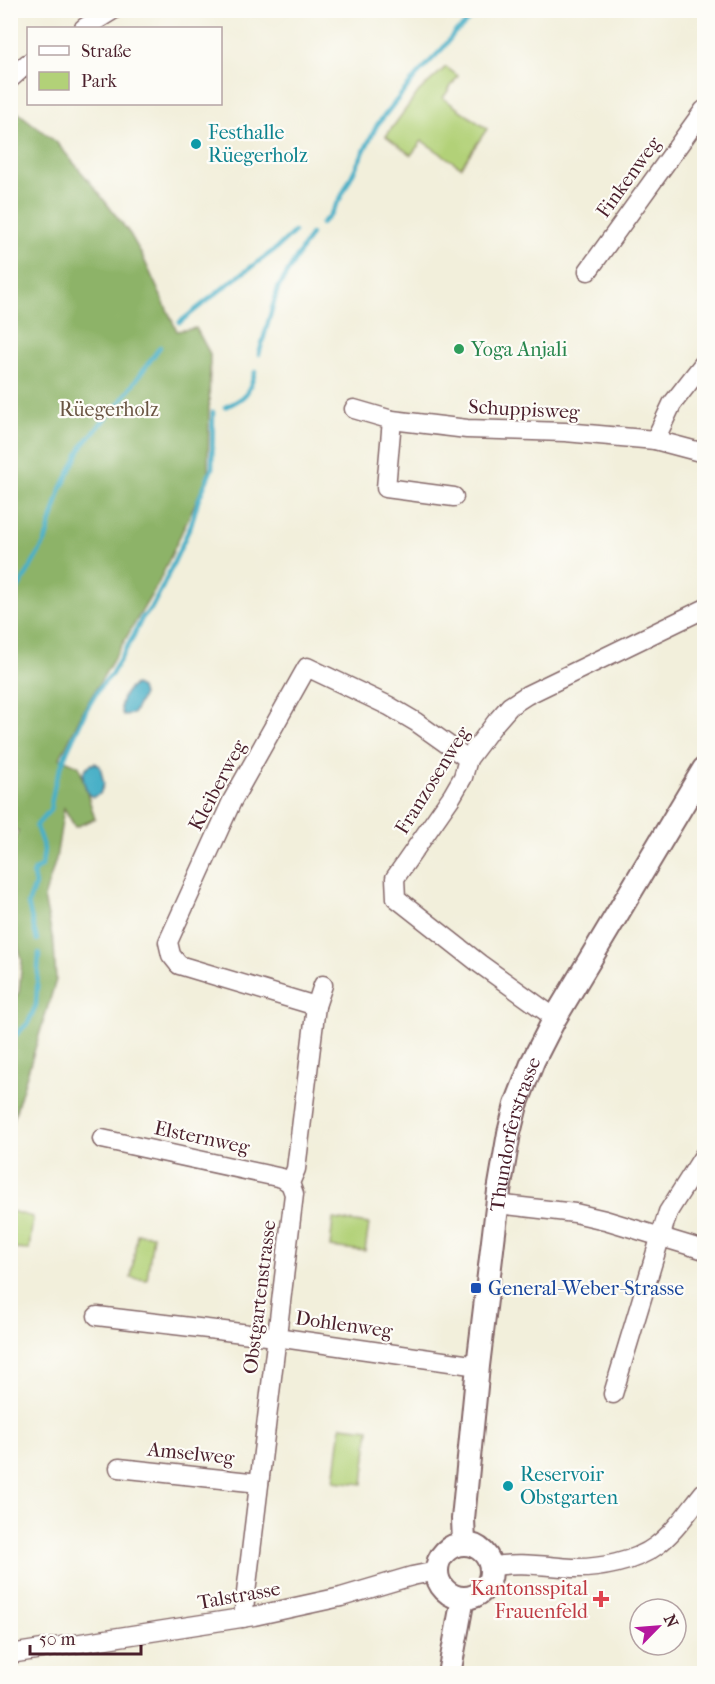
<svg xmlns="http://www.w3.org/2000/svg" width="715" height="1684" font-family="'IM FELL French Canon',serif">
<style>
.green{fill:#b2d178;stroke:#7e7852;stroke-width:1.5}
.forest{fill:#8db368;stroke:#6c694a;stroke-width:1.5}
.water{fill:#48b0c7;stroke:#496879;stroke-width:1.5}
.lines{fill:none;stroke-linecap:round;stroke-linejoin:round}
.stream{stroke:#48b0c7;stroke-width:4.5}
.minor-casing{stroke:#856869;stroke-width:21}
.tertiary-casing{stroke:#856869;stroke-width:26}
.minor{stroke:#fff;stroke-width:18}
.tertiary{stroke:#fff;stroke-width:22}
.culture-dot{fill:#0f9aa8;stroke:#fdfcf7;stroke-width:2}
.leisure-dot{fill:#2e9e5b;stroke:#fdfcf7;stroke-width:2}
.transit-dot{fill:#1a4fb4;stroke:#fdfcf7;stroke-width:2}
.health-dot{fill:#e0444e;stroke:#fdfcf7;stroke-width:2}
.labels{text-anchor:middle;stroke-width:4.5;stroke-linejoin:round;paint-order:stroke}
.culture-label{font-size:20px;fill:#0d838f;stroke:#fdfcf7;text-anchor:start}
.street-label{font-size:20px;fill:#4a1f2b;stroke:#fdfcf7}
.leisure-label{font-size:20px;fill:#27864d;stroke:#fdfcf7;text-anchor:start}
.park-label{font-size:20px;fill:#695442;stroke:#fdfcf7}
.transit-label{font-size:20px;fill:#164399;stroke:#fdfcf7;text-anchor:start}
.health-label{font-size:20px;fill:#be3a42;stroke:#fdfcf7;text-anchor:end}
</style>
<rect width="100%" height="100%" fill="#fdfcf7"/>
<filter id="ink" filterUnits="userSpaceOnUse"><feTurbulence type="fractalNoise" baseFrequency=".0167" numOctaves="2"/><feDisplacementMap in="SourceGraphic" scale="12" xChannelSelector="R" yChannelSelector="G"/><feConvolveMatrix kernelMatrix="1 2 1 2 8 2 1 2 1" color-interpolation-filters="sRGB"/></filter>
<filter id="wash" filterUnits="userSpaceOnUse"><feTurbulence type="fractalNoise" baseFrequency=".008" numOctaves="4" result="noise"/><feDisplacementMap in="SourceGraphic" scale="24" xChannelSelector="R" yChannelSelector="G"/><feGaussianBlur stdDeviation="1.35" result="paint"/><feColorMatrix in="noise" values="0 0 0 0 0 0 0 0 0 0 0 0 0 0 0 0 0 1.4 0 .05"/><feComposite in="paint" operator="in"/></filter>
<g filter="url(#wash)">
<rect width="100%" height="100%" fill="#f2efdb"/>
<g class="green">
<path d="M446 67 458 76 443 98 487 129 461 167 422 141 411 155 386 136 419 91Z"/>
<path d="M11 1211 33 1217 29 1250 14 1249 11 1240Z"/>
<path d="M333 1219 369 1224 365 1251 330 1247Z"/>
<path d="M137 1234 153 1235 147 1280 131 1278Z"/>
<path d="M341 1426 369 1429 363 1484 334 1481Z"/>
</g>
<path class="forest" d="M11 107 57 143 94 187 130 234 142 255 177 331 196 328 210 354 208 475 158 584 84 709 60 758 79 766 95 819 75 827 64 808 56 859 44 898 54 945 56 980 11 1127V1004L19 992 22 960 10 917 11 852 18 831 10 826Z"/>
<g class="water">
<path d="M135 685 141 688 143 695 133 714 123 715C117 705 125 689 135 685Z"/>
<path d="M95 763 100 766 104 784 100 794 93 797 89 795C83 783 77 768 95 763Z"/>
</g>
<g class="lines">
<g class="stream">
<path d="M321 224 330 215 341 197 377 125 416 76 444 47 455 32 460 29 479 10"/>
<path d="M180 322 232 281 277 248 294 232"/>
<path d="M259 354 278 288 311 234"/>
<path d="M225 407C246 398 249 394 255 372"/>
<path d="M10 603 45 542 60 491 83 445 124 397 160 347"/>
<path d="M37 940 28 904 35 885 33 875 35 870 42 866 44 849 36 826 50 810 55 783 67 751 87 708 100 687 111 675 133 637 142 618 151 609 163 586 191 525 198 501 212 468 213 412"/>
<path d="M10 1041 28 1023 36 1005 39 953"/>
</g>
</g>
</g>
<g filter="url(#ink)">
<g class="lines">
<g class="minor-casing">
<g id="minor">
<path d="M84 28 113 10"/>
<path d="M10 79 28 63"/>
<path d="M588 271 704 110"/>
<path d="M354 409 392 420 467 429 565 432 655 440 704 453"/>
<path d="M392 420 386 488 454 497"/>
<path d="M655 440 672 404 704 363"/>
<path d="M316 1006 179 965 171 955 168 942 232 801 302 676 307 667 389 706 416 722 468 759"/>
<path d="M555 1018 480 964 396 898 395 878 452 796 463 777 468 759 496 722 510 706 527 695 704 609"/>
<path d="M102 1139 282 1178 290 1183"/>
<path d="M497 1204 575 1213 605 1220 704 1250"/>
<path d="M97 1316 276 1337 478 1366"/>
<path d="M613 1394 668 1212 704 1155"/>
<path d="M119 1468 259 1483"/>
<path d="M490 1567C518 1561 544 1566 572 1568 598 1569 635 1562 656 1546 675 1532 689 1510 704 1492"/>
<path d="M243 1618 294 1194 290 1183 296 1169 316 1006 323 985"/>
<path d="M10 1654 254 1616 341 1597 412 1576 437 1571"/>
</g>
</g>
<g class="tertiary-casing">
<g id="tertiary">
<path id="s1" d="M464 1544 463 1519 478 1366 499 1191 509 1133 516 1105 533 1061 555 1018 704 769"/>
<circle cx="464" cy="1571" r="27"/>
<path d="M449 1674 463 1598"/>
</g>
</g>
<use href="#minor" class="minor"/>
<use href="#tertiary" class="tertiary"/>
</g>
</g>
<g class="culture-dot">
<circle cx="196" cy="144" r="6"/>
<circle cx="508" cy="1486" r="6"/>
</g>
<circle class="leisure-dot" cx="459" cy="349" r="6"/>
<rect class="transit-dot" x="470" y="1282" width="12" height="12" rx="3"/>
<path class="health-dot" d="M598 1590h6v6h6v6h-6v6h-6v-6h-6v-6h6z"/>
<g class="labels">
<g class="culture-label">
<text x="208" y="139">Festhalle<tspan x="208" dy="23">Rüegerholz</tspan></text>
<text x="520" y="1481">Reservoir<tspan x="520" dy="23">Obstgarten</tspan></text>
</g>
<g class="street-label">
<text transform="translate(628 177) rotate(-54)" y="7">Finkenweg</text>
<text transform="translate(524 409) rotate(3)" y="7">Schuppisweg</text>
<text transform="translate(432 780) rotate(-58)" y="7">Franzosenweg</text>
<text transform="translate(217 785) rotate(-62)" y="7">Kleiberweg</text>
<text dy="7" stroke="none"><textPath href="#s1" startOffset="414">Thundorferstrasse</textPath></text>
<text transform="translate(202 1137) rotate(12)" y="7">Elsternweg</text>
<text transform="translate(259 1297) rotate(-83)" y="7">Obstgartenstrasse</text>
<text transform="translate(344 1324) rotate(8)" y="7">Dohlenweg</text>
<text transform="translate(191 1453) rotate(6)" y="7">Amselweg</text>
<text transform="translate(239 1595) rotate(-10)" y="7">Talstrasse</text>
</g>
<g class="leisure-label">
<text x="471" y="356">Yoga Anjali</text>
</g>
<g class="park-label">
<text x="109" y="416">Rüegerholz</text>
</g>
<g class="transit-label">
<text x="488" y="1295">General-Weber-Strasse</text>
</g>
<g class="health-label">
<text x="588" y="1595">Kantonsspital<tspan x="588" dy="23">Frauenfeld</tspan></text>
</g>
</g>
<rect width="715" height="1684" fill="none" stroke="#fdfcf7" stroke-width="36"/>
<rect x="27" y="27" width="195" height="78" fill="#fdfcf7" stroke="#b5a4a5" stroke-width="1.5"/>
<rect x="39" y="46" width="30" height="9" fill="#ffffff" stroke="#b5a4a5" stroke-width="1.5"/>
<text x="81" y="57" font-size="18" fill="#4a1f2b">Straße</text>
<rect x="39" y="72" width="30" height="18" fill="#b2d178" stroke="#b5a4a5" stroke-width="1.5"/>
<text x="81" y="87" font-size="18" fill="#4a1f2b">Park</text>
<g transform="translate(658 1627) rotate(65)"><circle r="28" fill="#fdfcf7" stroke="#b5a4a5" stroke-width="1.5"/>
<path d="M0-4.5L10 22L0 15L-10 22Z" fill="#b5179e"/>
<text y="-9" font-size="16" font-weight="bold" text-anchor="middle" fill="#4a1f2b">N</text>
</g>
<path d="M30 1645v9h111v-9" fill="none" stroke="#4a1f2b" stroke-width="3"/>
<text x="39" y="1645" font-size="18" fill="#4a1f2b" stroke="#fdfcf7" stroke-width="4.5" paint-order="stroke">50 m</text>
</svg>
